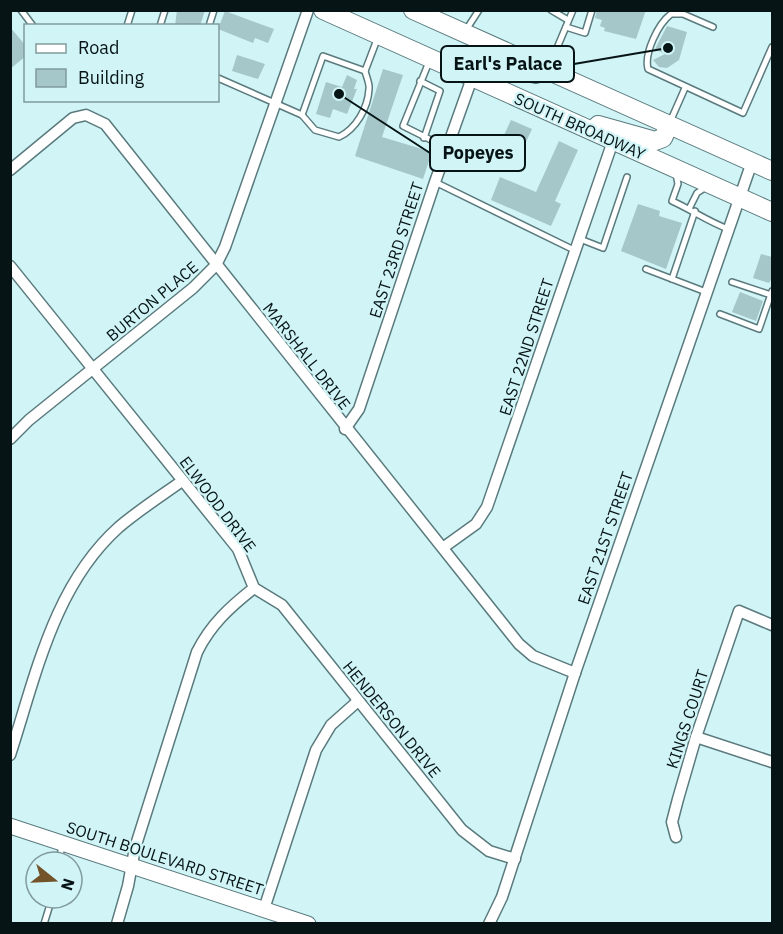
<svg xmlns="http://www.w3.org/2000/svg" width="783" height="934" font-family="'IBM Plex Sans',sans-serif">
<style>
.building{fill:#a5c7ca}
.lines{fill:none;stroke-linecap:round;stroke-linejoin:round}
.service-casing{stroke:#5a7a7d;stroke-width:8}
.minor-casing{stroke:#5a7a7d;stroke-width:13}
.secondary-casing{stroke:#5a7a7d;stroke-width:17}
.primary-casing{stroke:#5a7a7d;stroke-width:20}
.service{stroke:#fff;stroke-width:5}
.minor{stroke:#fff;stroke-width:10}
.secondary{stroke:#fff;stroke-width:15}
.primary{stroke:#fff;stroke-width:18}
.labels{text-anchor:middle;stroke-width:4.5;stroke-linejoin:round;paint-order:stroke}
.street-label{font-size:16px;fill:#071415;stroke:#d1f4f7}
.leader{fill:none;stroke:#071415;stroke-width:2}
.callout-dot{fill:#071415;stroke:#d1f4f7;stroke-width:2}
.callout{fill:#d1f4f7;stroke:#071415;stroke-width:2}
.callout-label{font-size:18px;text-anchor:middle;font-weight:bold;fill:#071415}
</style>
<rect width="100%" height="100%" fill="#d1f4f7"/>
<g class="building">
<path d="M177 10H205L200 26H175Z"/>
<path d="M597 10H646L636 39 604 31 605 28 600 26 602 20 595 18Z"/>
<path d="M225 11 274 29 268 43 255 38 253 43 218 29Z"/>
<path d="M667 26 687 32 679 60 667 68 659 67 653 60 665 54 655 49Z"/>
<path d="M10 27 26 46V56L10 69Z"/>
<path d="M237 55 265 64 258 79 232 71Z"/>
<path d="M383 69 403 75 382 137 432 152 423 179 355 156Z"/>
<path d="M347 75 357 80 354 89H357L347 114 333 109 330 118 316 114 326 82 342 87Z"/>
<path d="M511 120 532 129 519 157 498 148Z"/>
<path d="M559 141 578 150 555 201 561 204 551 226 491 200 500 177 536 192Z"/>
<path d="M638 204 660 211 659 216 682 223 666 269 621 251Z"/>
<path d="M761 254 772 257V278L769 283 753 278Z"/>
<path d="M740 292 763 301 756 321 732 312Z"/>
</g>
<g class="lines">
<g class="service-casing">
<g id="service">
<path d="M21 10 33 26"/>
<path d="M551 10 568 20"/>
<path d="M127 26 132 10"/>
<path d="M160 26 165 10"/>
<path d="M209 26 214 10"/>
<path d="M566 27 585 33 592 10"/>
<path d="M713 27 683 14H671C658 24 644 53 648 69L743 113 772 47"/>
<path d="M466 30 479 10"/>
<path d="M429 62 403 126 447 148"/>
<path d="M549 67 573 10"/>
<path d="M218 78 302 115 323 56 365 71 378 37"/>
<path d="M420 81 440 91 424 138"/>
<path d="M302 115 315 130 339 137C356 129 368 108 369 89 370 84 366 76 365 71"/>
<path d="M670 122 685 88"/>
<path d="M676 174 678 184 672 201C692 210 707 221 728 229"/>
<path d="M435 182 574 250"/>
<path d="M689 209 697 193 706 187"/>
<path d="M580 239 603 248 627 177"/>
<path d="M646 269 706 292"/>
<path d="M672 279 695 211"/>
<path d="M732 282 771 295"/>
<path d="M720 314 759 329 772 291"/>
<path d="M59 862 62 845"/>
<path d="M44 924 52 898"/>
</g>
</g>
<g class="minor-casing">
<g id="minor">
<path d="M10 170 73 118 86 115 105 124 519 644 533 656 575 673"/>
<path d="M10 266 238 549 254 588 282 605 462 830 489 851 515 859"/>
<path d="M345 429 359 409 435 182 472 78"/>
<path d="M10 439 29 420 193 288 216 265 225 247 308 10"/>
<path d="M444 547 476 524 487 507 613 141"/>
<path d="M696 737 772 762"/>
<path d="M10 755C36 675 54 585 119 527 139 510 161 496 182 481"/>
<path d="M676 837 672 822 678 799 696 737 739 611 772 625"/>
<path d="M264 909 316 750 331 725 358 701"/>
<path d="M117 924 128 886 135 848 197 652C211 624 230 607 254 588"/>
<path d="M489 924 502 897 575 673 752 162"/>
</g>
</g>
<g class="secondary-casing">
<path id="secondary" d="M10 826 308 924"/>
</g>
<g class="primary-casing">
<g id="primary">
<path d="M323 10 772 212"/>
<path d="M413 10 772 171"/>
<path d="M472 78 476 68 488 60 511 69 536 74"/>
<path d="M598 125 655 141 663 138 669 125"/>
</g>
</g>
<use href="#service" class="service"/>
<use href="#minor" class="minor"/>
<use href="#secondary" class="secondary"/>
<use href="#primary" class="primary"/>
</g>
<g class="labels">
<g class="street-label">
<text transform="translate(580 126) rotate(24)" y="6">SOUTH BROADWAY</text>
<text transform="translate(396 250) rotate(-72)" y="6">EAST 23RD STREET</text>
<text transform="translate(152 301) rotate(-40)" y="6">BURTON PLACE</text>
<text transform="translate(526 347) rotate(-72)" y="6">EAST 22ND STREET</text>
<text transform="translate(307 356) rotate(52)" y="6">MARSHALL DRIVE</text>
<text transform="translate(218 504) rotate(53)" y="6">ELWOOD DRIVE</text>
<text transform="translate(605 538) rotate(-71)" y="6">EAST 21ST STREET</text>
<text transform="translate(392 719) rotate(51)" y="6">HENDERSON DRIVE</text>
<text transform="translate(687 719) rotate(-72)" y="6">KINGS COURT</text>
<text transform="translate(165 858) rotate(18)" y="6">SOUTH BOULEVARD STREET</text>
</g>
</g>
<path class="leader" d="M668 48L574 64M339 94L430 153"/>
<g class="callout-dot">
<circle cx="668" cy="48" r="6"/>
<circle cx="339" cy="94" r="6"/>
</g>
<g class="callout">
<rect x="441" y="46" width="133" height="36" rx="6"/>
<rect x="430" y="135" width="95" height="36" rx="6"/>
</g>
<g class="callout-label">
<text x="508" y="70">Earl's Palace</text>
<text x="478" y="159">Popeyes</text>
</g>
<rect width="783" height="934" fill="none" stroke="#071415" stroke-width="24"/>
<rect x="24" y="24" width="195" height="78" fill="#d1f4f7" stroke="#809a9d" stroke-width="1.5"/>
<rect x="36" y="44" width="30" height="9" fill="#ffffff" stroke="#809a9d" stroke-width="1.5"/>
<text x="78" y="54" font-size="18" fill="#071415">Road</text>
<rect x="36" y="69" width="30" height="18" fill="#a5c7ca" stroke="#809a9d" stroke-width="1.5"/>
<text x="78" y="84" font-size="18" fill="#071415">Building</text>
<g transform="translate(54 880) rotate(108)"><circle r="28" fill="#d1f4f7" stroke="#809a9d" stroke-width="1.5"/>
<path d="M0-4.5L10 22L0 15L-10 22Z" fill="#735329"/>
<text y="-9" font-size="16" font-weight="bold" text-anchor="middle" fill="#071415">N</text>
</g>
</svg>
